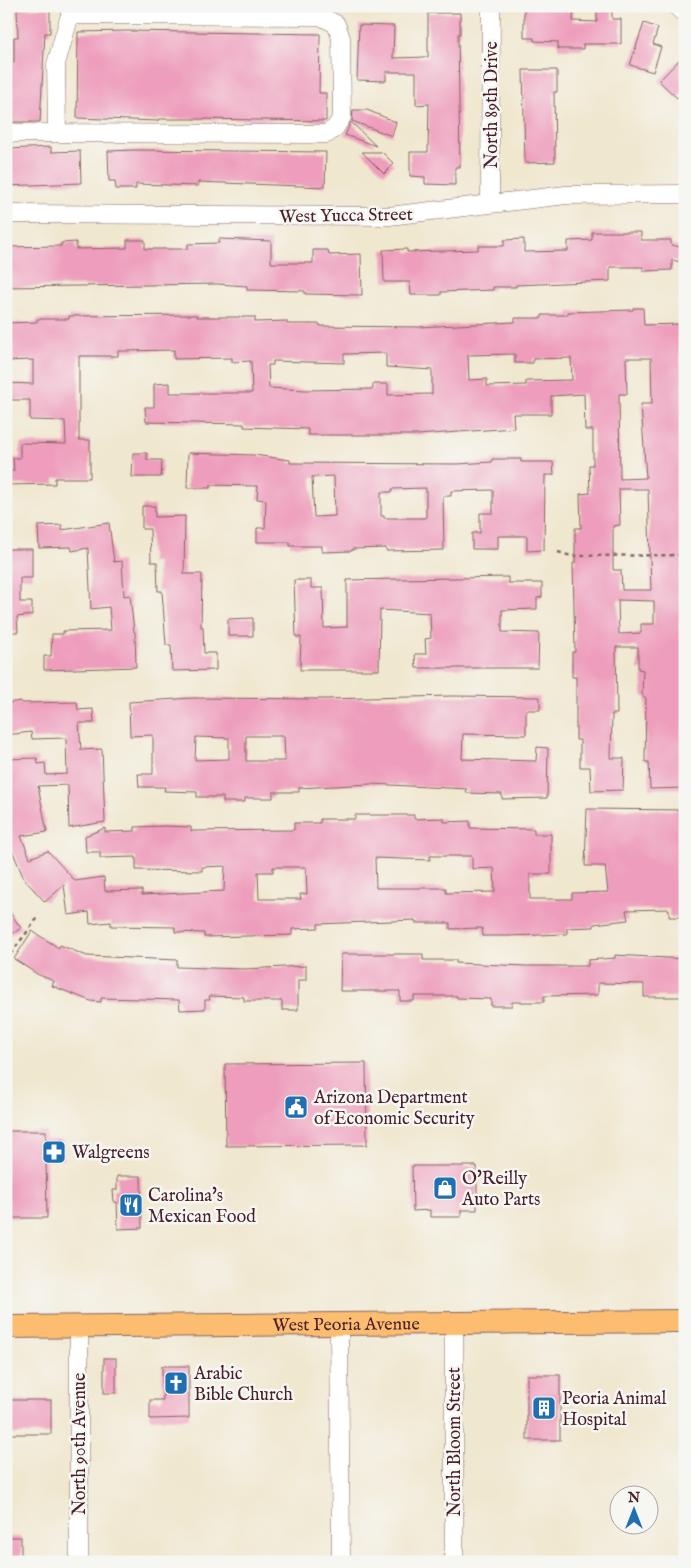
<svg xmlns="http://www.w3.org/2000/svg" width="691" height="1568" font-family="'IM FELL English',serif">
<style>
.building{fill:#ee9dbc;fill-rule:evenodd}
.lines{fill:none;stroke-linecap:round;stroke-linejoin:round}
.minor-casing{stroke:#846564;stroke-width:19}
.major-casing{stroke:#846564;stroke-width:24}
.path{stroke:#846564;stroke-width:2.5;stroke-dasharray:4 4;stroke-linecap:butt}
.minor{stroke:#fff;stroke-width:18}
.major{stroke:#fcbd6f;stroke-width:22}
.labels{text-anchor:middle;stroke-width:5;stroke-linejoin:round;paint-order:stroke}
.street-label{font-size:18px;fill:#4a1f2b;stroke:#f6f6f2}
.poi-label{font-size:18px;fill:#4a1f2b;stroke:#f6f6f2;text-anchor:start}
</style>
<rect width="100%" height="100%" fill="#f6f6f2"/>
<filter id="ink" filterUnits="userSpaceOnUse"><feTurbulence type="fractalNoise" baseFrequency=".02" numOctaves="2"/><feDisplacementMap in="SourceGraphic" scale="10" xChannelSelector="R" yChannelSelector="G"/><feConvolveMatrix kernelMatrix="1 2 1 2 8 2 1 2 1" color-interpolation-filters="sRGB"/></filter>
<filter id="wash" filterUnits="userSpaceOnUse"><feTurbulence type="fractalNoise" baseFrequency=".0096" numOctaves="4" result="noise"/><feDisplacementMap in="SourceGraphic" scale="20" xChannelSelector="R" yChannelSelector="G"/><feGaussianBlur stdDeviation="1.12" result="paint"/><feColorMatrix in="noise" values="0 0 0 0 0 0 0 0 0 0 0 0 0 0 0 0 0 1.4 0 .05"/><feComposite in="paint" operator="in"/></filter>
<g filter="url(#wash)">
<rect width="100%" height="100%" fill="#f0e7cf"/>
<g id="blocks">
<g class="building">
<path d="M524 6H574L573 21 597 22V6H612V19H621V44H583V49H558V42L534 41V38H524Z"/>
<path d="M17 8H50V33H45L40 122H11V87H6V63H14V37H18Z"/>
<path d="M428 13H460V34H458L460 167H455V185L425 184V177L410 176V152H428L429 104 416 105V72H386V81L357 80 359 25 394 26 393 58 428 57Z"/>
<path d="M644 23 658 28 653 44 661 47 653 72 630 65Z"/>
<path d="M127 31 320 34 319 93H326V121L197 119H158V121L77 118 78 32Z"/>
<path d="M685 54V90L677 98 659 81Z"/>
<path d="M523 70H557V92H554L555 162 525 163Z"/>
<path d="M353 110H367L396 122 392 136 352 121Z"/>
<path d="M351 122 376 146 345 135Z"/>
<path d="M51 147V152L80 151 81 183 6 186V149Z"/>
<path d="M135 150 326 152 325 187 198 182V186L136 184V189H116L115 181H109L108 151Z"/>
<path d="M362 152H382L394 164 384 174Z"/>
<path d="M592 232H641V240H671V245L685 248V263L672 260V270L643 271V267H610V281L516 285V287H493V290L441 292V295H411L410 282H384L383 250 407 249V252L478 250V246H504V240L524 239V252L568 251V241L592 240Z"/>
<path d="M219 239 271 241V263H313V250H328L329 255 361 254 362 295 305 294V291L247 290V286L218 284 6 287V247L61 246V243L76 242V249L127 248V240H145V249H188V244L219 243Z"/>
<path d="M633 308H643L644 325 680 324 681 367H685V788L650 789 649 762H645L646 698 642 695 643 670 638 669V647H616L617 714H612L611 758H624L623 790 591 791 590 767H580V740H576V677H572V652H575L573 563H575V528H581L580 494 590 493 589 465H593V430H585L584 394 551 396V414H513L514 428 417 435H308V429L244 427V424L146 422 145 407H154V384L170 383V393H252L251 361 232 362V358L174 359V350L126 351H118V356H79V440H90V478H55V484L6 485V471H14L13 458H20V443L66 444 65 421 30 420V400H6V383L33 384V360L6 361V323L37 322V319H69V316L197 315V317H255V322L287 321V324H320V326L419 327 515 322V318H542V315H568V312L633 310ZM386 353V367L432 370V394L388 395V384H373V389L305 390 269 388 268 365H273V361L344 363V354ZM515 354V363H533V359L571 358 572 380 526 381V385L487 386V379L469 380 468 355ZM626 358H651L652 404H641L646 478 620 479 619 394H627ZM619 489H648L651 590H622L621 570H613V526L620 525ZM618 600 654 601V624H641V633L619 634Z"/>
<path d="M133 453H147V460H162L161 477H132Z"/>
<path d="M188 453 254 455 290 460V463L458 464 492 462V459H521V462H553L554 475H545L544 550 527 551V536H498V549H472V533H480V513H493V490L451 491V496H443L444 550 386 551V548L352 549V551L322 552V546H290V542H257V528H265L266 500 257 499 258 486 210 485V488H187ZM334 476 335 516 314 517 312 477ZM426 488V518H384V516H381V492H392V489Z"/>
<path d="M142 506H155V517L185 516 184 574H202L201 627H203L204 653H216V670L172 671 171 645H166L162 591H158L157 562H151L150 529H142Z"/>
<path d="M109 523 114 562 122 561 124 596 130 595 134 632H135L136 667 44 670V656H51L52 634H63V631L111 630 109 607 91 609 88 548 72 551 71 547 39 548 38 526 62 525V530Z"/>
<path d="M6 549H32V578H20V602H32V615L17 617 18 632H6Z"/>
<path d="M508 577V583H542V597L537 598V609L502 610V632L539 633 538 668H416L415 654H426L425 639 431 638 430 613 380 610 379 670H300L301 637H296L294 580H311V588H323L324 628 347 627V580Z"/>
<path d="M253 618V636H228V619Z"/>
<path d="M452 696 540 697V710H526V735L463 734 462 759 536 761 537 747 548 748 547 798 502 799V794L466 793 467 789 371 784 299 788V792H273V798H245V802H223V797H197V792L164 791 165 787H139L138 774H153V735L130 736 129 702 193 698 325 699ZM246 736H284L285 761H246ZM196 737 229 738V759L195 760Z"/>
<path d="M21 701V703L77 702 78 710 93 709 94 723H79L81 750 102 749 105 822 69 828 68 785 38 786 47 832 21 836 30 858 48 851 75 881 104 877 105 891 142 890V895L224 891 225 866 202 867V871L136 870V857L100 858V852H86L85 836 105 828V832L135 831V827L164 826 191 827V831L294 830V823H320V819H355V815H414V819L444 818V822L470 821V828L534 829V834H551V874H530V899H572V893L608 892 605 866H585L587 809 685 810 683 917H669V909L626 910 628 920 594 924V927L567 928V934L508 936H483L482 928 450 929V923H415V920L318 924V928L292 929V935L204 937V933L175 932V927L111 926V922L90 924 89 912 68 915 64 885 45 902 24 879 7 838 6 759 37 758 38 764 45 763 46 775 67 774 66 738 32 739 31 732 6 735V703ZM430 856H472V869L494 868 495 892 446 893V888H376L375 858 430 860ZM273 867H306L307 894H300L301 899H259L258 872H273Z"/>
<path d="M6 907 21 928 6 938Z"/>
<path d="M32 931 59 948 60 945 87 956 177 960V967L244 969 306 966V980H298V1010H282V1001H244V997L209 996 210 1000H205V1009L180 1010 179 1000 101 998V1002L91 1001 52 986 54 981 37 974 14 959Z"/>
<path d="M341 954H423V960H456V963L526 966H588V960L615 958V955L685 959V997H644V984L598 983V995L544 996V1002H512V1006H491V999L457 998V996H414V1001H400V991H340Z"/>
<path d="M366 1063 367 1145 226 1146 225 1064Z"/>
<path d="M6 1131H46V1140H63V1160H46L47 1218H6Z"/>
<path d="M412 1166H477V1210H461V1217H430V1210L413 1211Z"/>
<path d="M117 1176H141L142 1228 118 1229 117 1202H114L113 1190H117Z"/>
<rect x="104" y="1358" width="12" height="35"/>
<path d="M162 1366H189V1418L150 1419V1400H163Z"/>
<rect x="527" y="1375" width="33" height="65"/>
<rect x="6" y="1400" width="45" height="34"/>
<rect x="6" y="1537" width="15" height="21"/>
</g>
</g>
</g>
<g filter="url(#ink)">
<use href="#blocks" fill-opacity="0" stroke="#846564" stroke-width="1"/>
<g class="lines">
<g class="minor-casing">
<g id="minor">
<path d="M676 6 685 14"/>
<path d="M57 131 56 64 70 15 71 6"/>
<path d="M6 133 327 134 335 128 342 117 341 38 336 24 320 16 70 15"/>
<path d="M490 203 491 6"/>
<path d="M6 214 389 216 566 195 685 194"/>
<path d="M339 1323 341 1562"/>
<path d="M79 1326V1562"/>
<path d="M454 1562V1323"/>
</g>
</g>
<g class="major-casing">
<g id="major">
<path id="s1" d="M6 1327 685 1321"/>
</g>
</g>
<g class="path">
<path d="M558 552 571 556 685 555"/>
<path d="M6 960 39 916"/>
</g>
<use href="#minor" class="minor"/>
<use href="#major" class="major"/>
</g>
</g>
<defs>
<g id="civic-square" transform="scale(1.25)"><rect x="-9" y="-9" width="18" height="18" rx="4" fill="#1f6fb2" stroke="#f6f6f2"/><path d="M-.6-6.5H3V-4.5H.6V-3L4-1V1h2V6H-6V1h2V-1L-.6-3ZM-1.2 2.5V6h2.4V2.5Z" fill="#fff"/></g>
<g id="pharmacy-square" transform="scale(1.25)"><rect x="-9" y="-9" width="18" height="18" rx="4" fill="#1f6fb2" stroke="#f6f6f2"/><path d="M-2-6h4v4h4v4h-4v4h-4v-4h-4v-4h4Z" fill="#fff"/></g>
<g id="shop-square" transform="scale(1.25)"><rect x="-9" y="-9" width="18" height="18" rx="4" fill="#1f6fb2" stroke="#f6f6f2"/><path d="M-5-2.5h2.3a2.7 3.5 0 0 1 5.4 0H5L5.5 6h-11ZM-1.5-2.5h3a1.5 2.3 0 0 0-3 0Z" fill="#fff"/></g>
<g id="restaurant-square" transform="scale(1.25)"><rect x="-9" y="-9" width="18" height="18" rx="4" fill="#1f6fb2" stroke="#f6f6f2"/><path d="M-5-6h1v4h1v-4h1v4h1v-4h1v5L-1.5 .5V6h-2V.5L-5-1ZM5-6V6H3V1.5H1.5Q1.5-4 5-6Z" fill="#fff"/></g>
<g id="church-square" transform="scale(1.25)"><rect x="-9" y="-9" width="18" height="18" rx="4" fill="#1f6fb2" stroke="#f6f6f2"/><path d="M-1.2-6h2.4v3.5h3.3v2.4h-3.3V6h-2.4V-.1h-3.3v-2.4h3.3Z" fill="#fff"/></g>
<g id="building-square" transform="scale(1.25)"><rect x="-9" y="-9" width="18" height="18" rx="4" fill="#1f6fb2" stroke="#f6f6f2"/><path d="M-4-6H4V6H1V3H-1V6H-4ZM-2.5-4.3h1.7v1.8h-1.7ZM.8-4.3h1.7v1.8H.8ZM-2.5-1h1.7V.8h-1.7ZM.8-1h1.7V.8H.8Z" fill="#fff"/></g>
</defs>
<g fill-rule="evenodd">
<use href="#civic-square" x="296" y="1107"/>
<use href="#pharmacy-square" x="54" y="1152"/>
<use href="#shop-square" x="445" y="1188"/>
<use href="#restaurant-square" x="131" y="1205"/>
<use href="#church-square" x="176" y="1383"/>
<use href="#building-square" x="544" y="1408"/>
</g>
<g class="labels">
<g class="street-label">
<text transform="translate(491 105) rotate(-90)" y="6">North 89th Drive</text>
<text transform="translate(346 215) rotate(-1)" y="6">West Yucca Street</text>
<text dy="6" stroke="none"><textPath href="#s1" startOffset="340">West Peoria Avenue</textPath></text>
<text transform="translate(454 1442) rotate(-90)" y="6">North Bloom Street</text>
<text transform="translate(79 1444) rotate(-90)" y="6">North 90th Avenue</text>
</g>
<g class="poi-label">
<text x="314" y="1103">Arizona Department<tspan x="314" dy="21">of Economic Security</tspan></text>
<text x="72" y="1158">Walgreens</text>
<text x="462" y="1184">O'Reilly<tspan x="462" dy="21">Auto Parts</tspan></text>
<text x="148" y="1201">Carolina's<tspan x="148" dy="21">Mexican Food</tspan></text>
<text x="194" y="1379">Arabic<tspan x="194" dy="21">Bible Church</tspan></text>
<text x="562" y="1404">Peoria Animal<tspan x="562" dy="21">Hospital</tspan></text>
</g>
</g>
<rect width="691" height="1568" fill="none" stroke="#f6f6f2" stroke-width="25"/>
<g transform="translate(634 1510)"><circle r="24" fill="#f6f6f2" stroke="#b1a0a2"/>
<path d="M0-4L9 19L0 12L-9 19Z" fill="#1f6fb2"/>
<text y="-8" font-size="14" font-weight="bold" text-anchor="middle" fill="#4a1f2b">N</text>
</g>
</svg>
